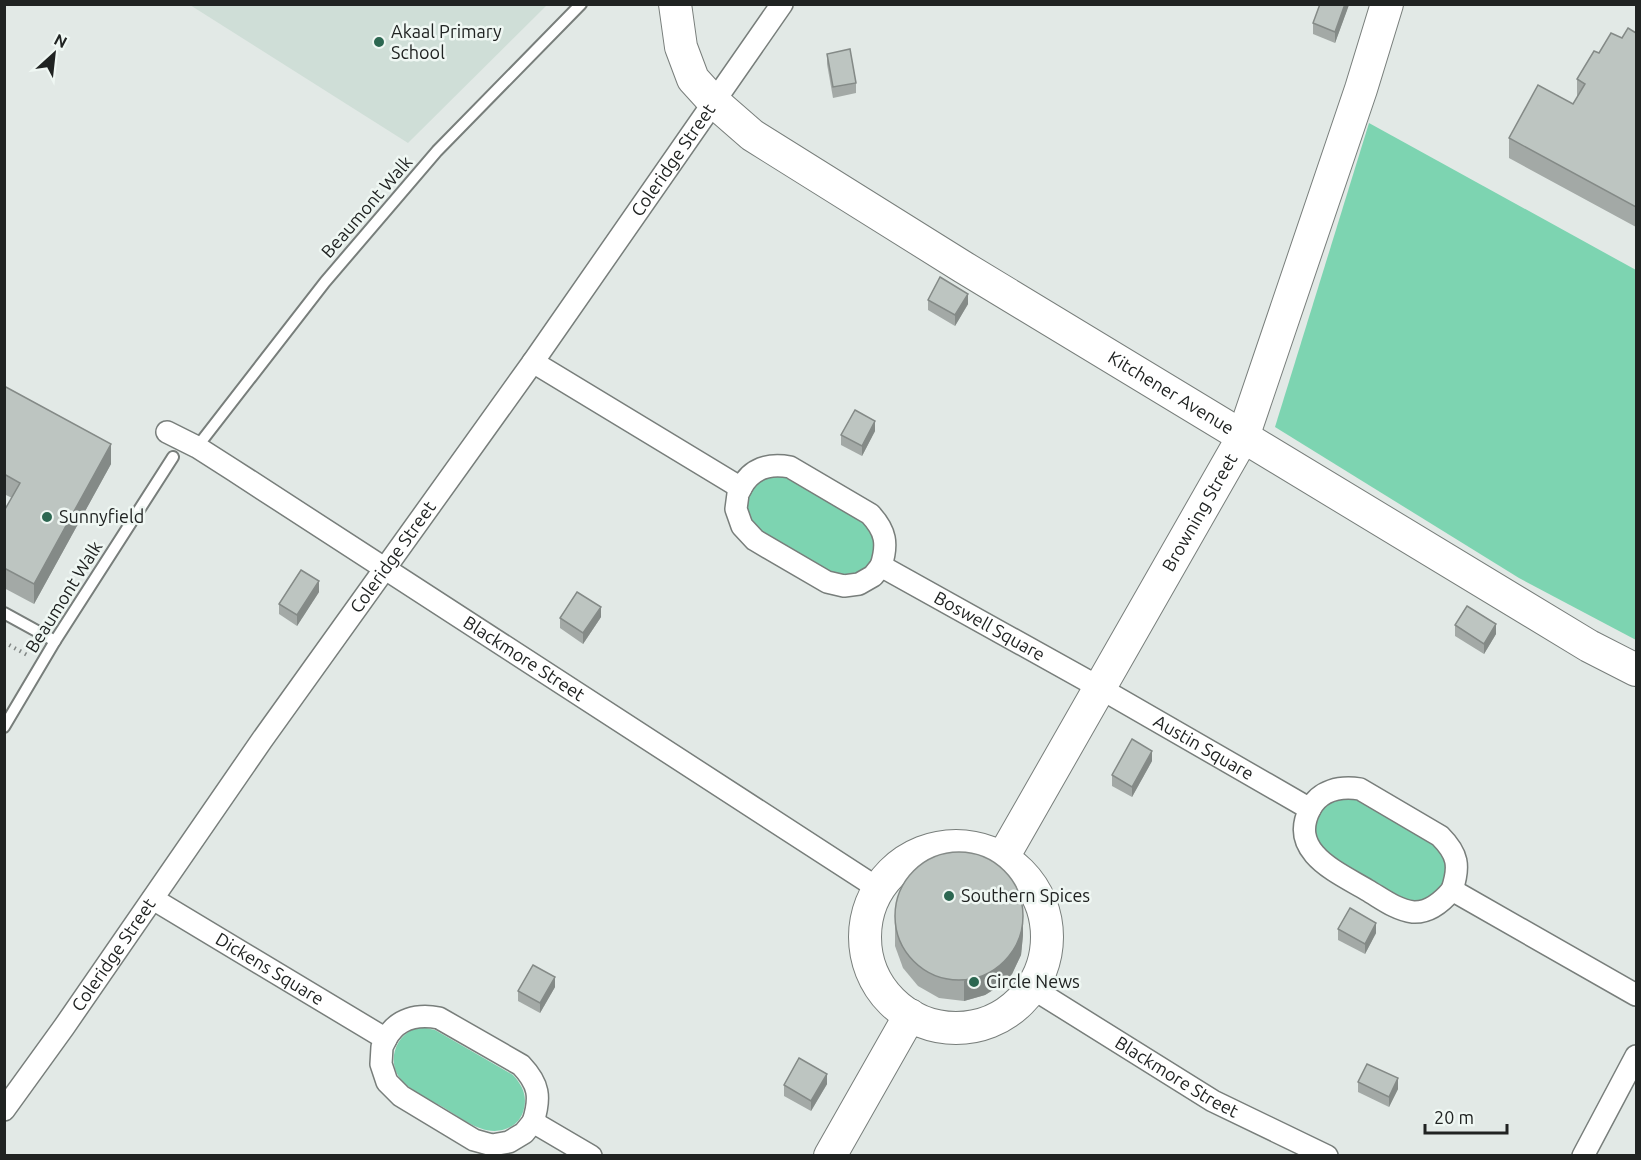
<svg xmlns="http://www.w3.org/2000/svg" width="1641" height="1160" font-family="Ubuntu,sans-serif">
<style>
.built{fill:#cfded7}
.green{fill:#7dd4b1}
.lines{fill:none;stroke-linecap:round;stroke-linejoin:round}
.lane-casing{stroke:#787e7b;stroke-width:14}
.street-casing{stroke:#787e7b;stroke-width:24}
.secondary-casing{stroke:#787e7b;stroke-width:34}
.path{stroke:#818684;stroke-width:4;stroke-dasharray:1.5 4.5;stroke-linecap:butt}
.lane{stroke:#fff;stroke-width:10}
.street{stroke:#fff;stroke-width:21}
.secondary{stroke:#fff;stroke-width:32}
.wall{fill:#a3a9a6}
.shaded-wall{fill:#848a87}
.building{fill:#bdc5c1;stroke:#848a87;stroke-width:1.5}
.poi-dot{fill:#2c6751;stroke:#eff7f3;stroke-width:2}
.labels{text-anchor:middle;stroke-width:5;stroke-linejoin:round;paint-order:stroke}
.poi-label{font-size:18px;fill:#202322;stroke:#eff7f3;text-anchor:start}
.street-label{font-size:18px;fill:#202322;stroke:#eff7f3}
</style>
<rect width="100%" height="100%" fill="#e2e9e6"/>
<path class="built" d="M190 5H547L408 143Z"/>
<g class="green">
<path d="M1369 123 1636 270V640L1519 578 1275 427Z"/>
<path d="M768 475 787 476 865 521 872 528 877 551C872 561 868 571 858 575 837 583 808 560 791 550 773 540 744 528 747 503 747 497 749 490 753 486 756 482 763 478 768 475Z"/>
<path d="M1357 797 1443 850 1449 875 1438 895 1414 904 1399 900 1328 859 1317 846 1313 820 1329 799Z"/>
<path d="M426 1028 435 1030 513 1075C523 1086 528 1097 523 1112 521 1118 517 1123 512 1126 487 1141 462 1118 441 1106 426 1098 409 1090 399 1077 388 1061 395 1038 412 1030 417 1028 421 1028 426 1028Z"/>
</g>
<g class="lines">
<g class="lane-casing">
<g id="lane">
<path d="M197 447 325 282 437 151 581 4"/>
<path d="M4 613 55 641"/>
<path d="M4 727 55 641 173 457"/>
</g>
</g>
<g class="street-casing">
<g id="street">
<path d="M533 362 741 488C751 468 769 463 790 467L870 514C886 531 888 544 881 566"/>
<path id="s1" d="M167 432 197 447 233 470 879 889"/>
<path id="s2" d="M741 488 738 494 736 509 742 526 755 540 827 582 844 586 859 584 873 576 881 566 1086 680 1310 809C1320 790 1340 786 1360 789L1440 836C1458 854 1460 866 1452 890"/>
<path d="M1310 809C1288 852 1337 872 1367 890 1381 898 1396 910 1413 912 1429 913 1442 902 1452 890L1636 995"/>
<path id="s3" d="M153 899 386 1039C397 1018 418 1014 439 1018L521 1065C539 1084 541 1097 533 1122"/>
<path id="s4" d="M1032 988 1213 1101 1327 1156"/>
<path d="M386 1039 382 1047 381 1064 387 1082 401 1096 474 1140 492 1145 509 1142 524 1133 533 1122 591 1156"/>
<path id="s5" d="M4 1110 64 1027 262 740 533 362 782 4"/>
<path d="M1583 1156 1636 1056"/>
</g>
</g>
<g class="secondary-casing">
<g id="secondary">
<path id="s6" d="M675 4 681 47 693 79 713 101 752 135 963 267 1589 646 1636 670"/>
<circle cx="956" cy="937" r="91"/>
<path id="s7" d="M1002 859 1243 437 1361 89 1387 4"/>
<path d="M830 1156 910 1015"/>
</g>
</g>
<path class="path" d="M4 642 27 655"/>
<use href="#lane" class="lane"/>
<use href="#street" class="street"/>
<use href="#secondary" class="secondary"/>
</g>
<g class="wall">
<path d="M1349 4 1335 43 1313 34V23Z"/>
<path d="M1636 33V227L1509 158V138L1573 104 1577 98V79L1599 53Z"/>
<path d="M827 54 856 83V93L833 98 827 64Z"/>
<path d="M928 300 968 304 955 326 928 310Z"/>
<path d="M4 386 111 464 34 604 4 588V511L12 498 4 494Z"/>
<path d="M875 431 862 456 841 445V435Z"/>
<path d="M319 592 297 626 279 614V604Z"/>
<path d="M601 617 583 644 560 628V618Z"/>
<path d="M1455 625 1496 634 1484 654 1455 636Z"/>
<path d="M1152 761 1132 797 1112 786V775Z"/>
<path d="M895 926 1023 935 1021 955 1012 974 1001 985 985 995 964 1001 939 998 918 986 903 968 895 946Z"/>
<path d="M1338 929 1376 933 1365 954 1338 940Z"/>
<path d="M555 987 540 1013 518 1001V991Z"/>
<path d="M1358 1082 1398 1089 1389 1107 1358 1092Z"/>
<path d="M827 1084 811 1111 784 1096V1085Z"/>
</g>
<g class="shaded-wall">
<path d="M1345 4H1349V5L1335 43V32Z"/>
<path d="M968 294V304L955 326V315Z"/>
<path d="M875 421V431L862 456V446Z"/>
<path d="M111 444V464L34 604V584Z"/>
<path d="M319 581V592L297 626V615Z"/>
<path d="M601 607V617L583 644V633Z"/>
<path d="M1496 624V634L1484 654V644Z"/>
<path d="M1152 751V761L1132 797V787Z"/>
<path d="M1023 915V935L1021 955 1012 974 1001 985 985 995 964 1001V981Z"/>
<path d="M1376 923V933L1365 954V944Z"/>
<path d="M555 977V987L540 1013V1003Z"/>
<path d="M827 1074V1084L811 1111V1101Z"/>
<path d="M1398 1078V1089L1389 1107V1097Z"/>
</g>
<g class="building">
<path d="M1320 4H1345L1335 32 1313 23Z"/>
<path d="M1628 28 1636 33V207L1509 138 1538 85 1573 104 1585 84 1577 79 1594 51 1599 53 1611 33 1622 38Z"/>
<path d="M850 49 856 83 833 87 827 54Z"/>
<path d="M940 277 968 294 955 315 928 300Z"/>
<path d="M4 386 111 444 34 584 4 568V511L20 483 4 474Z"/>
<path d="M855 410 875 421 862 446 841 435Z"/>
<path d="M301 570 319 581 297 615 279 604Z"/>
<path d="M577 592 601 607 583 633 560 618Z"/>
<path d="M1467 606 1496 624 1484 644 1455 625Z"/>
<path d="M1132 739 1152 751 1132 787 1112 775Z"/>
<circle cx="959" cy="916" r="64"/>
<path d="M1350 908 1376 923 1365 944 1338 929Z"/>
<path d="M533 965 555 977 540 1003 518 991Z"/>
<path d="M799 1058 827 1074 811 1101 784 1085Z"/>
<path d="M1367 1064 1398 1078 1389 1097 1358 1082Z"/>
</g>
<g class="poi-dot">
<circle cx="379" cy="42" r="6"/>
<circle cx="47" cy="517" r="6"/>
<circle cx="949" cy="896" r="6"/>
<circle cx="974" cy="982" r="6"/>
</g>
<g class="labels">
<g class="poi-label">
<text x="391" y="38">Akaal Primary<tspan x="391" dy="21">School</tspan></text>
<text x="59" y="523">Sunnyfield</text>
<text x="961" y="902">Southern Spices</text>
<text x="986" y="988">Circle News</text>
</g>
<g class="street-label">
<text dy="6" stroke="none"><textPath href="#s5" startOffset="1162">Coleridge Street</textPath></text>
<text transform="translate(367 207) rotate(-49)" y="6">Beaumont Walk</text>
<text dy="6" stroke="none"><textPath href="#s6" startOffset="651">Kitchener Avenue</textPath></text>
<text dy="6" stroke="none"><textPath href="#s7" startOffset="399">Browning Street</textPath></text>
<text dy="6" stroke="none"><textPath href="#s5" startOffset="676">Coleridge Street</textPath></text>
<text transform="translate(64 597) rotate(-58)" y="6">Beaumont Walk</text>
<text dy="6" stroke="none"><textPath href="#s2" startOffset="328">Boswell Square</textPath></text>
<text dy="6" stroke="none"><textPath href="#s1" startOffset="423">Blackmore Street</textPath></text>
<text dy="6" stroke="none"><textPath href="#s2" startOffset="574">Austin Square</textPath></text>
<text dy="6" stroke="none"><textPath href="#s5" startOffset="190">Coleridge Street</textPath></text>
<text dy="6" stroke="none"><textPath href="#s3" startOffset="136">Dickens Square</textPath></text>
<text dy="6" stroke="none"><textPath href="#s4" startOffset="170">Blackmore Street</textPath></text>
</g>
</g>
<rect width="1641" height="1160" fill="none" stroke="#202322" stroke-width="12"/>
<g transform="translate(54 54) rotate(27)" stroke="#eff7f3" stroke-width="4.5" paint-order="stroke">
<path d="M0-4.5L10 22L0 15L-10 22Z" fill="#202322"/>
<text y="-9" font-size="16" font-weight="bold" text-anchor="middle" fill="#202322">N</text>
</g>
<path d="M1425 1124v9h82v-9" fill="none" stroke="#202322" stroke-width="3"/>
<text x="1434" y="1124" font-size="18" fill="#202322" stroke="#eff7f3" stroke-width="4.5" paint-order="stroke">20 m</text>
</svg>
